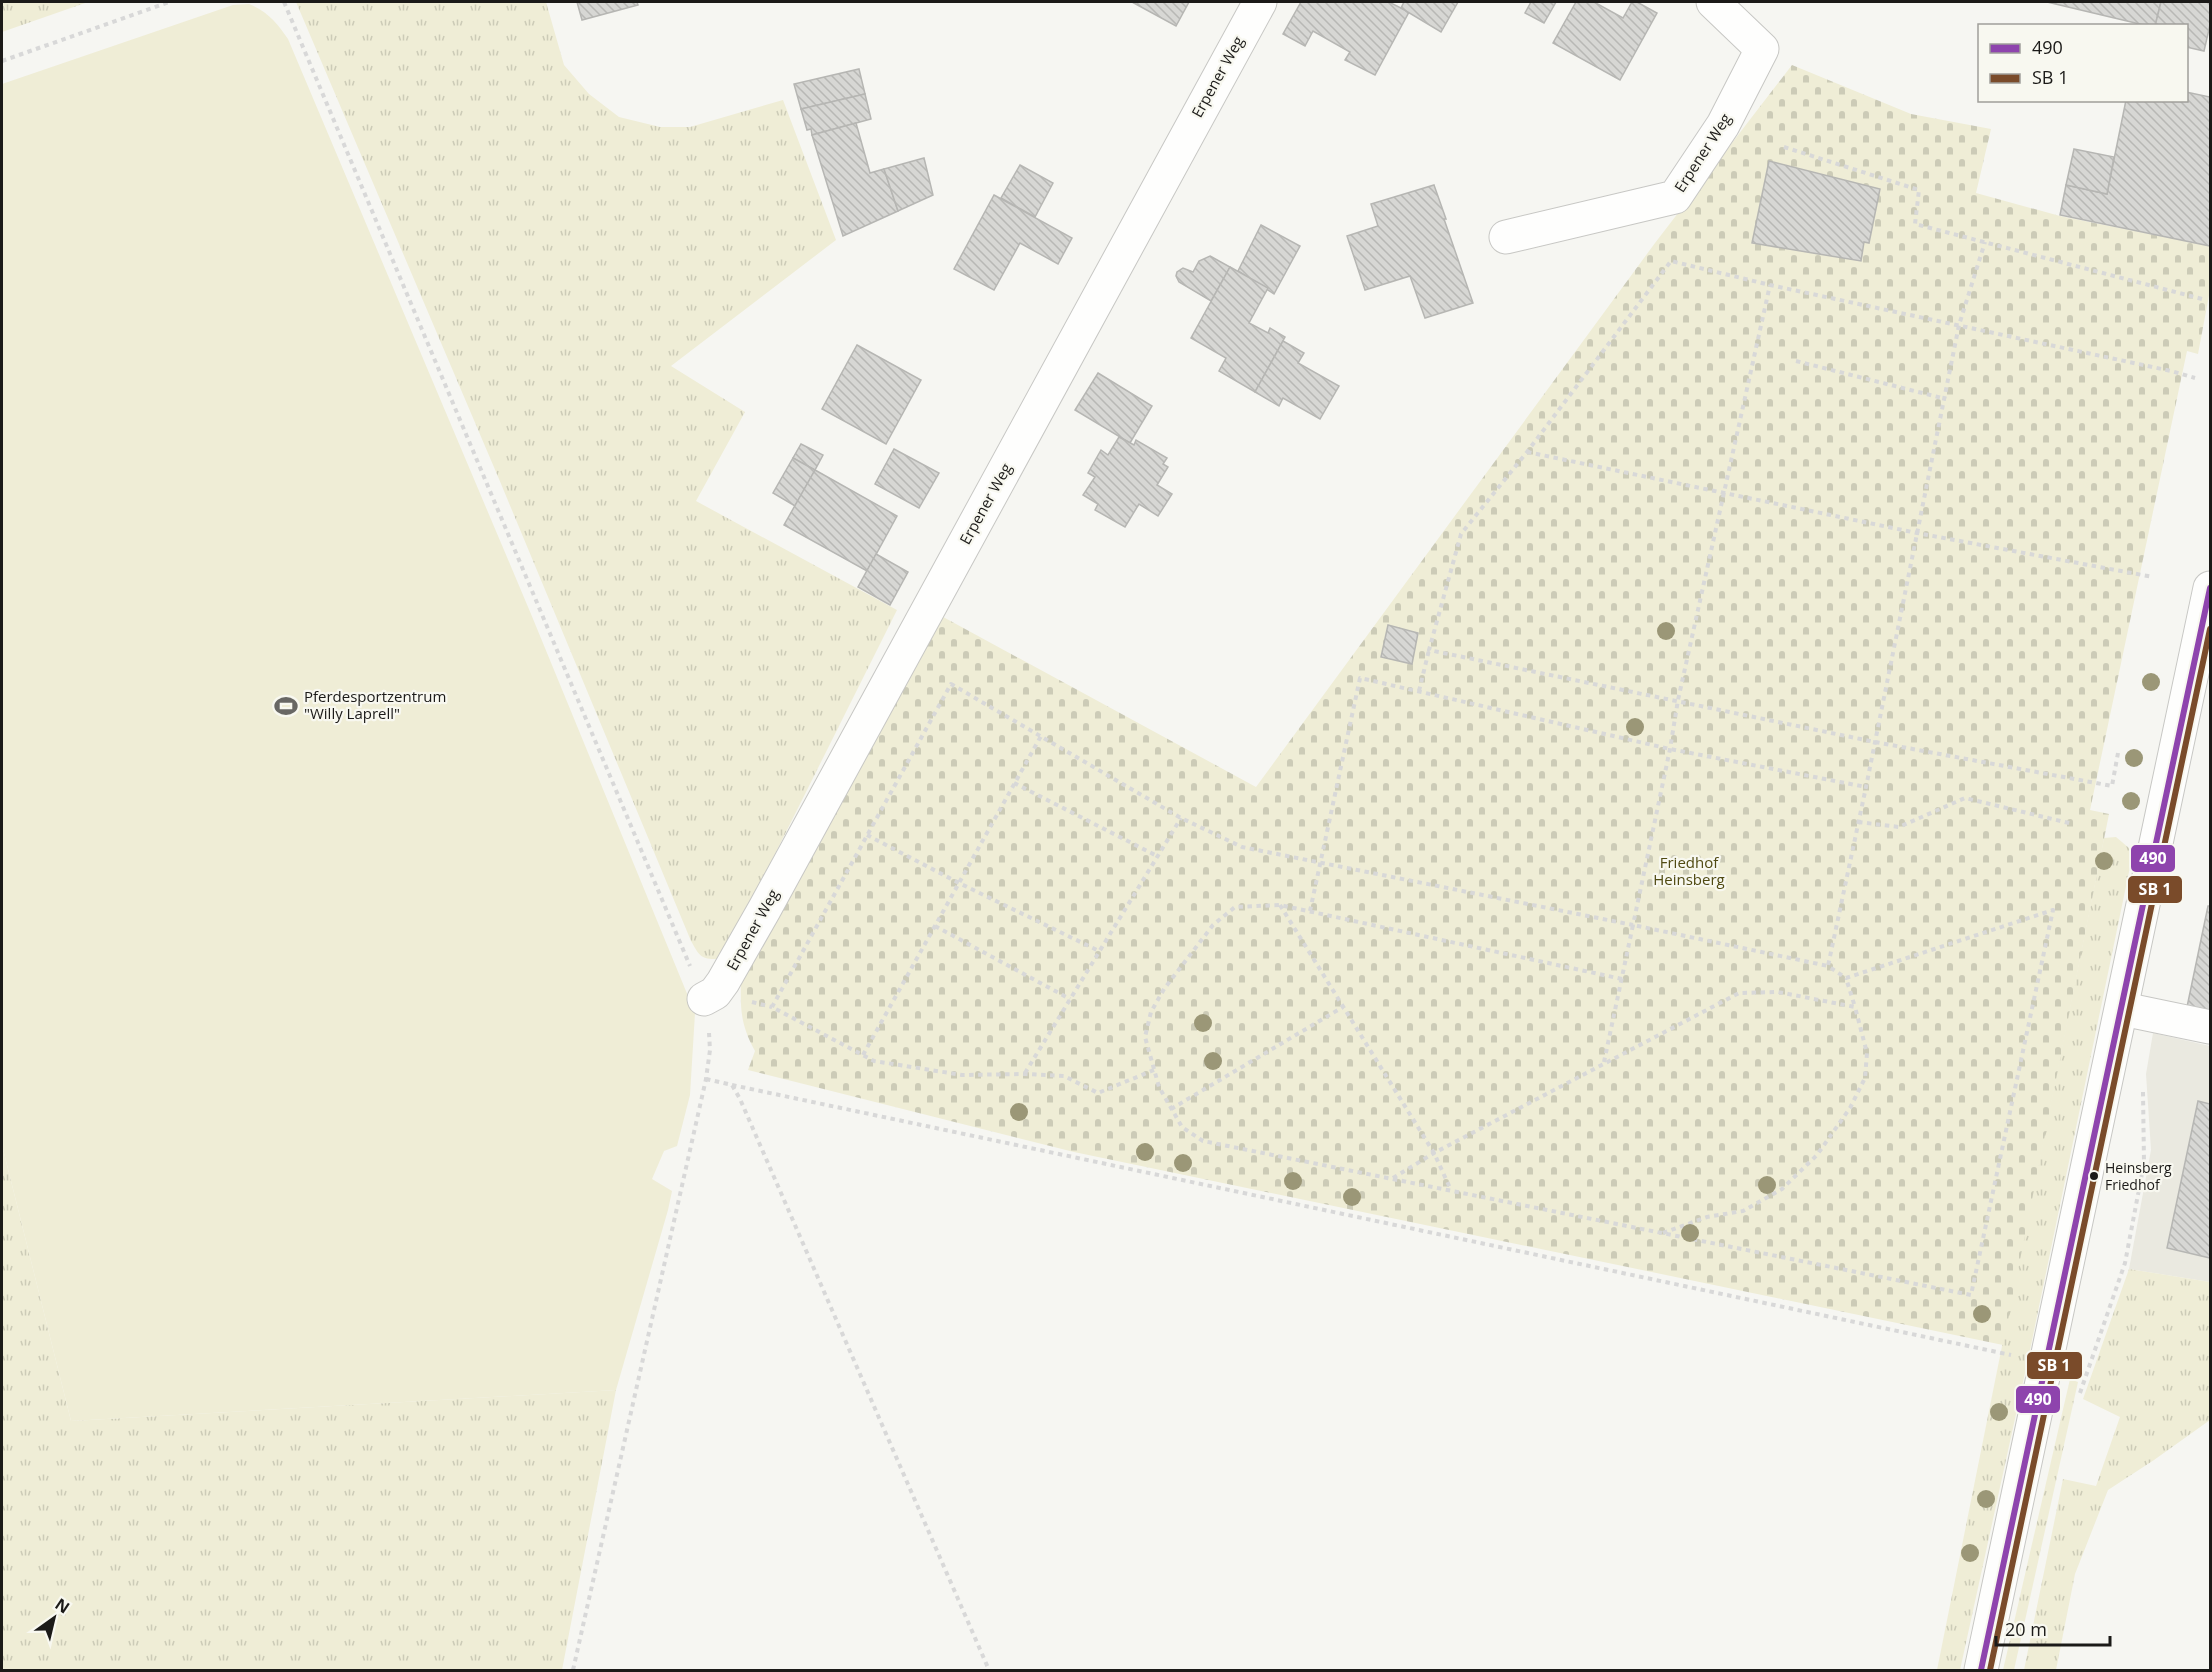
<svg xmlns="http://www.w3.org/2000/svg" width="2212" height="1672" font-family="'Open Sans',sans-serif">
<style>
.built{fill:#eae9e0}
.grass{fill:url(#grass-tufts)}
.cemetery{fill:url(#cemetery-stones)}
.pitch{fill:#efedd6}
.building{fill:url(#building-back-hatch);stroke:#b6b6b3;stroke-width:1.5}
.lines{fill:none;stroke-linecap:round;stroke-linejoin:round}
.minor-casing{stroke:#c7c7c4;stroke-width:35}
.path{stroke:#d8d8d8;stroke-width:4;stroke-dasharray:4.5 4.5;stroke-linecap:butt}
.minor{stroke:#fefefd;stroke-width:33}
.bus-1-casing{stroke:#f8f8f0;stroke-width:10}
.bus-2-casing{stroke:#f8f8f0;stroke-width:10}
.bus-1{stroke:#8e44ad;stroke-width:6}
.bus-2{stroke:#7a4b2a;stroke-width:6}
.tree{fill:#9b9777}
.bus-dot{fill:#1b1a18;stroke:#f8f8f0;stroke-width:2}
.labels{text-anchor:middle;stroke-width:4.5;stroke-linejoin:round;paint-order:stroke}
.bus-label{font-size:14px;fill:#1b1a18;stroke:#f8f8f0;text-anchor:start}
.street-label{font-size:15px;fill:#1b1a18;stroke:#f8f8f0}
.poi-label{font-size:15px;fill:#1b1a18;stroke:#f8f8f0;text-anchor:start}
.park-label{font-size:15px;fill:#504a12;stroke:#f8f8f0}
.line-badge{stroke:#f8f8f0;stroke-width:2}
.badge-label{font-size:16px;text-anchor:middle;font-weight:bold;fill:#fff}
</style>
<defs>
<pattern id="grass-tufts" width="24" height="20" patternUnits="userSpaceOnUse" patternTransform="scale(1.5)"><rect width="24" height="20" fill="#efedd6"/><path d="M3 7l-1-3M5 7V3M7 7l1-3M15 17l-1-3M17 17v-4M19 17l1-3" fill="none" stroke="#cccbb7"/></pattern>
<pattern id="cemetery-stones" width="16" height="16" patternUnits="userSpaceOnUse" patternTransform="scale(1.5)"><rect width="16" height="16" fill="#efedd6"/><path d="M2 7V4a2 2 0 0 1 4 0v3zM10 15v-3a2 2 0 0 1 4 0v3z" fill="#cccbb7"/></pattern>
<pattern id="building-back-hatch" width="6" height="6" patternUnits="userSpaceOnUse" patternTransform="scale(1.5)"><rect width="6" height="6" fill="#d7d7d4"/><path d="M-1 5l2 2M0 0l6 6M5-1l2 2" fill="none" stroke="#b8b8b5"/></pattern>
</defs>
<rect width="100%" height="100%" fill="#f6f6f2"/>
<path class="built" d="M2153 1033 2210 1046V1282L2129 1269 2151 1150 2146 1074Z"/>
<g class="grass">
<path d="M2 2H88L2 32Z"/>
<path d="M296 2H546L564 65 589 94 619 117 660 127H690L783 100 836 240 671 366 745 412 696 501 897 610 727 950 718 959C701 960 699 955 691 941L499 479Z"/>
<path d="M2116 837 2129 848 2131 862 2030 1350 1960 1670H1937L2104 838Z"/>
<path d="M2 1145 71 1421 616 1390 562 1670H2Z"/>
<path d="M2129 1269 2210 1282V1420L2154 1460 2108 1490 2075 1574 2056 1670H2024L2063 1479 2096 1486 2120 1417 2083 1399Z"/>
<path d="M2070 1379 2078 1382 2014 1670H2003Z"/>
</g>
<path class="cemetery" d="M1792 65 1911 114 1991 129 1976 193 2060 216 2210 246V290L2198 354 2187 351 2090 810 2109 814 2003 1345 1074 1152 748 1070 755 1051C738 1020 741 1005 741 971L934 612 1256 787 1655 243Z"/>
<path class="pitch" d="M249 4C268 12 277 23 288 39L531 614 695 1013 690 1095 677 1146 664 1151 652 1179 672 1191 668 1210 616 1390 71 1421 2 1145V84L233 5Z"/>
<g class="building">
<path d="M577 2H637L638 5 582 20Z"/>
<path d="M1132 2H1189L1176 26Z"/>
<path d="M1301 2H1389L1409 12 1375 75 1345 60 1350 52 1313 31 1305 46 1283 34Z"/>
<path d="M1404 2H1458L1441 32 1401 8Z"/>
<path d="M1531 2H1556L1544 23 1525 13Z"/>
<path d="M1576 2H1594L1623 18 1632 2H1637L1657 13 1620 80 1553 43Z"/>
<path d="M2047 2H2161L2155 26H2148Z"/>
<path d="M2161 2H2210V25L2204 51 2186 47V26H2155Z"/>
<path d="M859 69 865 94 801 109 794 84Z"/>
<path d="M2186 92 2210 97V246L2060 215 2066 185 2107 194 2126 100H2186Z"/>
<path d="M865 94 871 119 812 135 811 129 807 130 801 109Z"/>
<path d="M856 123 870 173 884 169 898 211 843 236 812 135Z"/>
<path d="M2074 149 2114 157 2107 194 2066 185Z"/>
<path d="M924 158 933 195 898 211 884 169Z"/>
<path d="M1769 161 1880 189 1869 243 1864 242 1861 261 1752 243Z"/>
<path d="M1020 165 1053 183 1035 217 1001 198Z"/>
<path d="M1434 185 1446 219H1444L1473 303 1425 318 1410 276 1365 290 1347 236 1378 226 1371 204Z"/>
<path d="M994 195 1072 238 1058 264 1020 243 994 290 954 269Z"/>
<path d="M1261 225 1300 246 1274 294 1238 271Z"/>
<path d="M1210 256 1230 267 1211 301 1179 282 1176 276 1177 272 1183 268 1193 272 1199 261Z"/>
<path d="M1230 267 1268 288 1249 323 1268 333 1270 328 1285 337 1255 392 1219 371 1226 358 1191 338Z"/>
<path d="M1283 341 1304 353 1298 363 1339 386 1320 419 1283 398 1279 406 1255 392Z"/>
<path d="M857 345 921 380 886 444 822 409Z"/>
<path d="M1098 373 1152 406 1130 443 1075 410Z"/>
<path d="M1119 437 1134 445 1136 440 1167 458 1163 464 1168 467 1157 485 1172 494 1158 516 1139 504 1125 527 1095 510 1098 504 1083 495 1095 477 1088 473 1101 450 1108 455Z"/>
<path d="M801 444 823 455 815 470 793 458Z"/>
<path d="M894 449 939 473 919 508 875 484Z"/>
<path d="M793 458 815 470 795 506 773 493Z"/>
<path d="M815 470 897 516 867 571 784 525Z"/>
<path d="M876 554 908 572 890 605 858 587Z"/>
<path d="M1388 625 1418 633 1412 664 1381 657Z"/>
<path d="M2208 906H2210V1012L2187 1007Z"/>
<path d="M2198 1101 2210 1104V1258L2167 1248Z"/>
</g>
<g class="lines">
<g class="minor-casing">
<g id="minor">
<path d="M1506 237 1675 197 1723 125 1762 49 1713 2"/>
<path d="M704 999 715 993 723 982 764 910 1260 2"/>
<path d="M2123 1009 2210 1027"/>
<path d="M1981 1670 2210 588"/>
</g>
</g>
<g class="path">
<path d="M284 2 690 966"/>
<path d="M2 61 169 2"/>
<path d="M1784 147 1919 190 1915 224 2206 300"/>
<path d="M1796 361 1946 399"/>
<path d="M1527 452 1917 533 2153 577"/>
<path d="M1419 691 1429 650"/>
<path d="M2118 753 2112 786 1875 742 1429 650 1461 534 1527 452 1671 261 1770 285 2171 371 2195 378"/>
<path d="M1014 783 1157 856"/>
<path d="M1858 822 1899 827 1965 798 2073 824"/>
<path d="M867 835 959 883 1099 951"/>
<path d="M1280 905 1434 1153 1451 1190"/>
<path d="M1310 911 1360 678 1670 749 1866 787"/>
<path d="M935 926 1070 999"/>
<path d="M1622 979 1280 905 1235 907 1213 925 1164 989 1151 1012 1145 1037 1159 1087 1182 1127 1203 1141 1971 1295 2053 910 1846 978 1828 966 1866 787 1959 325 1985 242"/>
<path d="M752 1002 772 1007"/>
<path d="M863 1055 1041 736"/>
<path d="M1604 1062 1633 925 1828 966"/>
<path d="M1154 1070 1098 1093 1064 1076 1025 1074 962 1075 874 1061 772 1007 951 684 1181 818 1242 847 1633 925 1670 749 1678 700 1770 285"/>
<path d="M1025 1073 1181 818"/>
<path d="M706 1079 732 1085 740 1099 989 1670"/>
<path d="M732 1085 2011 1355"/>
<path d="M1171 1109 1343 1007"/>
<path d="M1393 1178 1434 1153 1739 993 1778 992 1855 1007 1846 978"/>
<path d="M1663 1233 1707 1217 1743 1211 1782 1189 1817 1155 1850 1108 1865 1078 1867 1053 1855 1007"/>
<path d="M2080 1393 2125 1263 2144 1163 2143 1092"/>
<path d="M573 1670 706 1079 710 1050 709 1033"/>
</g>
<use href="#minor" class="minor"/>
<g class="bus-1-casing">
<path id="bus-1" d="M1981 1670 2210 588"/>
</g>
<g class="bus-2-casing">
<path id="bus-2" d="M1990 1670 2210 629"/>
</g>
<use href="#bus-1" class="bus-1"/>
<use href="#bus-2" class="bus-2"/>
</g>
<g class="tree">
<circle cx="1666" cy="631" r="9"/>
<circle cx="2151" cy="682" r="9"/>
<circle cx="1635" cy="727" r="9"/>
<circle cx="2134" cy="758" r="9"/>
<circle cx="2131" cy="801" r="9"/>
<circle cx="2104" cy="861" r="9"/>
<circle cx="1203" cy="1023" r="9"/>
<circle cx="1213" cy="1061" r="9"/>
<circle cx="1019" cy="1112" r="9"/>
<circle cx="1145" cy="1152" r="9"/>
<circle cx="1183" cy="1163" r="9"/>
<circle cx="1293" cy="1181" r="9"/>
<circle cx="1767" cy="1185" r="9"/>
<circle cx="1352" cy="1197" r="9"/>
<circle cx="1690" cy="1233" r="9"/>
<circle cx="1982" cy="1314" r="9"/>
<circle cx="1999" cy="1412" r="9"/>
<circle cx="1986" cy="1499" r="9"/>
<circle cx="1970" cy="1553" r="9"/>
</g>
<defs>
<g id="stadium-bare" transform="scale(1.8)"><path d="M0-5a6.5 5 0 1 0 0 10a6.5 5 0 1 0 0-10ZM-3.5-1.8h7v3.6h-7Z" fill="#686764" stroke="#f8f8f0" stroke-width="2.5" paint-order="stroke"/></g>
</defs>
<g fill-rule="evenodd">
<use href="#stadium-bare" x="286" y="706"/>
</g>
<circle class="bus-dot" cx="2094" cy="1176" r="5"/>
<g class="labels">
<g class="bus-label">
<text x="2105" y="1173">Heinsberg<tspan x="2105" dy="17">Friedhof</tspan></text>
</g>
<g class="street-label">
<text transform="translate(1218 77) rotate(-61)" y="5">Erpener Weg</text>
<text transform="translate(1703 153) rotate(-57)" y="5">Erpener Weg</text>
<text transform="translate(986 504) rotate(-61)" y="5">Erpener Weg</text>
<text transform="translate(753 930) rotate(-61)" y="5">Erpener Weg</text>
</g>
<g class="poi-label">
<text x="304" y="702">Pferdesportzentrum<tspan x="304" dy="17">"Willy Laprell"</tspan></text>
</g>
<g class="park-label">
<text x="1689" y="868">Friedhof<tspan x="1689" dy="17">Heinsberg</tspan></text>
</g>
</g>
<g class="line-badge">
<rect x="2130" y="844" width="46" height="29" rx="6" fill="#8e44ad"/>
<rect x="2127" y="875" width="56" height="29" rx="6" fill="#7a4b2a"/>
<rect x="2026" y="1351" width="57" height="29" rx="6" fill="#7a4b2a"/>
<rect x="2015" y="1385" width="46" height="29" rx="6" fill="#8e44ad"/>
</g>
<g class="badge-label">
<text x="2153" y="864">490</text>
<text x="2155" y="895">SB 1</text>
<text x="2054" y="1371">SB 1</text>
<text x="2038" y="1405">490</text>
</g>
<rect width="2212" height="1672" fill="none" stroke="#1b1a18" stroke-width="6"/>
<rect x="1978" y="24" width="210" height="78" fill="#f8f8f0" stroke="#a09f9a" stroke-width="1.5"/>
<rect x="1990" y="44" width="30" height="9" fill="#8e44ad" stroke="#a09f9a" stroke-width="1.5"/>
<text x="2032" y="54" font-size="18" fill="#1b1a18">490</text>
<rect x="1990" y="74" width="30" height="9" fill="#7a4b2a" stroke="#a09f9a" stroke-width="1.5"/>
<text x="2032" y="84" font-size="18" fill="#1b1a18">SB 1</text>
<g transform="translate(54 1618) rotate(34)" stroke="#f8f8f0" stroke-width="4.5" paint-order="stroke">
<path d="M0-4.5L10 22L0 15L-10 22Z" fill="#1b1a18"/>
<text y="-9" font-size="16" font-weight="bold" text-anchor="middle" fill="#1b1a18">N</text>
</g>
<path d="M1996 1636v9h114v-9" fill="none" stroke="#1b1a18" stroke-width="3"/>
<text x="2005" y="1636" font-size="18" fill="#1b1a18" stroke="#f8f8f0" stroke-width="4.5" paint-order="stroke">20 m</text>
</svg>
